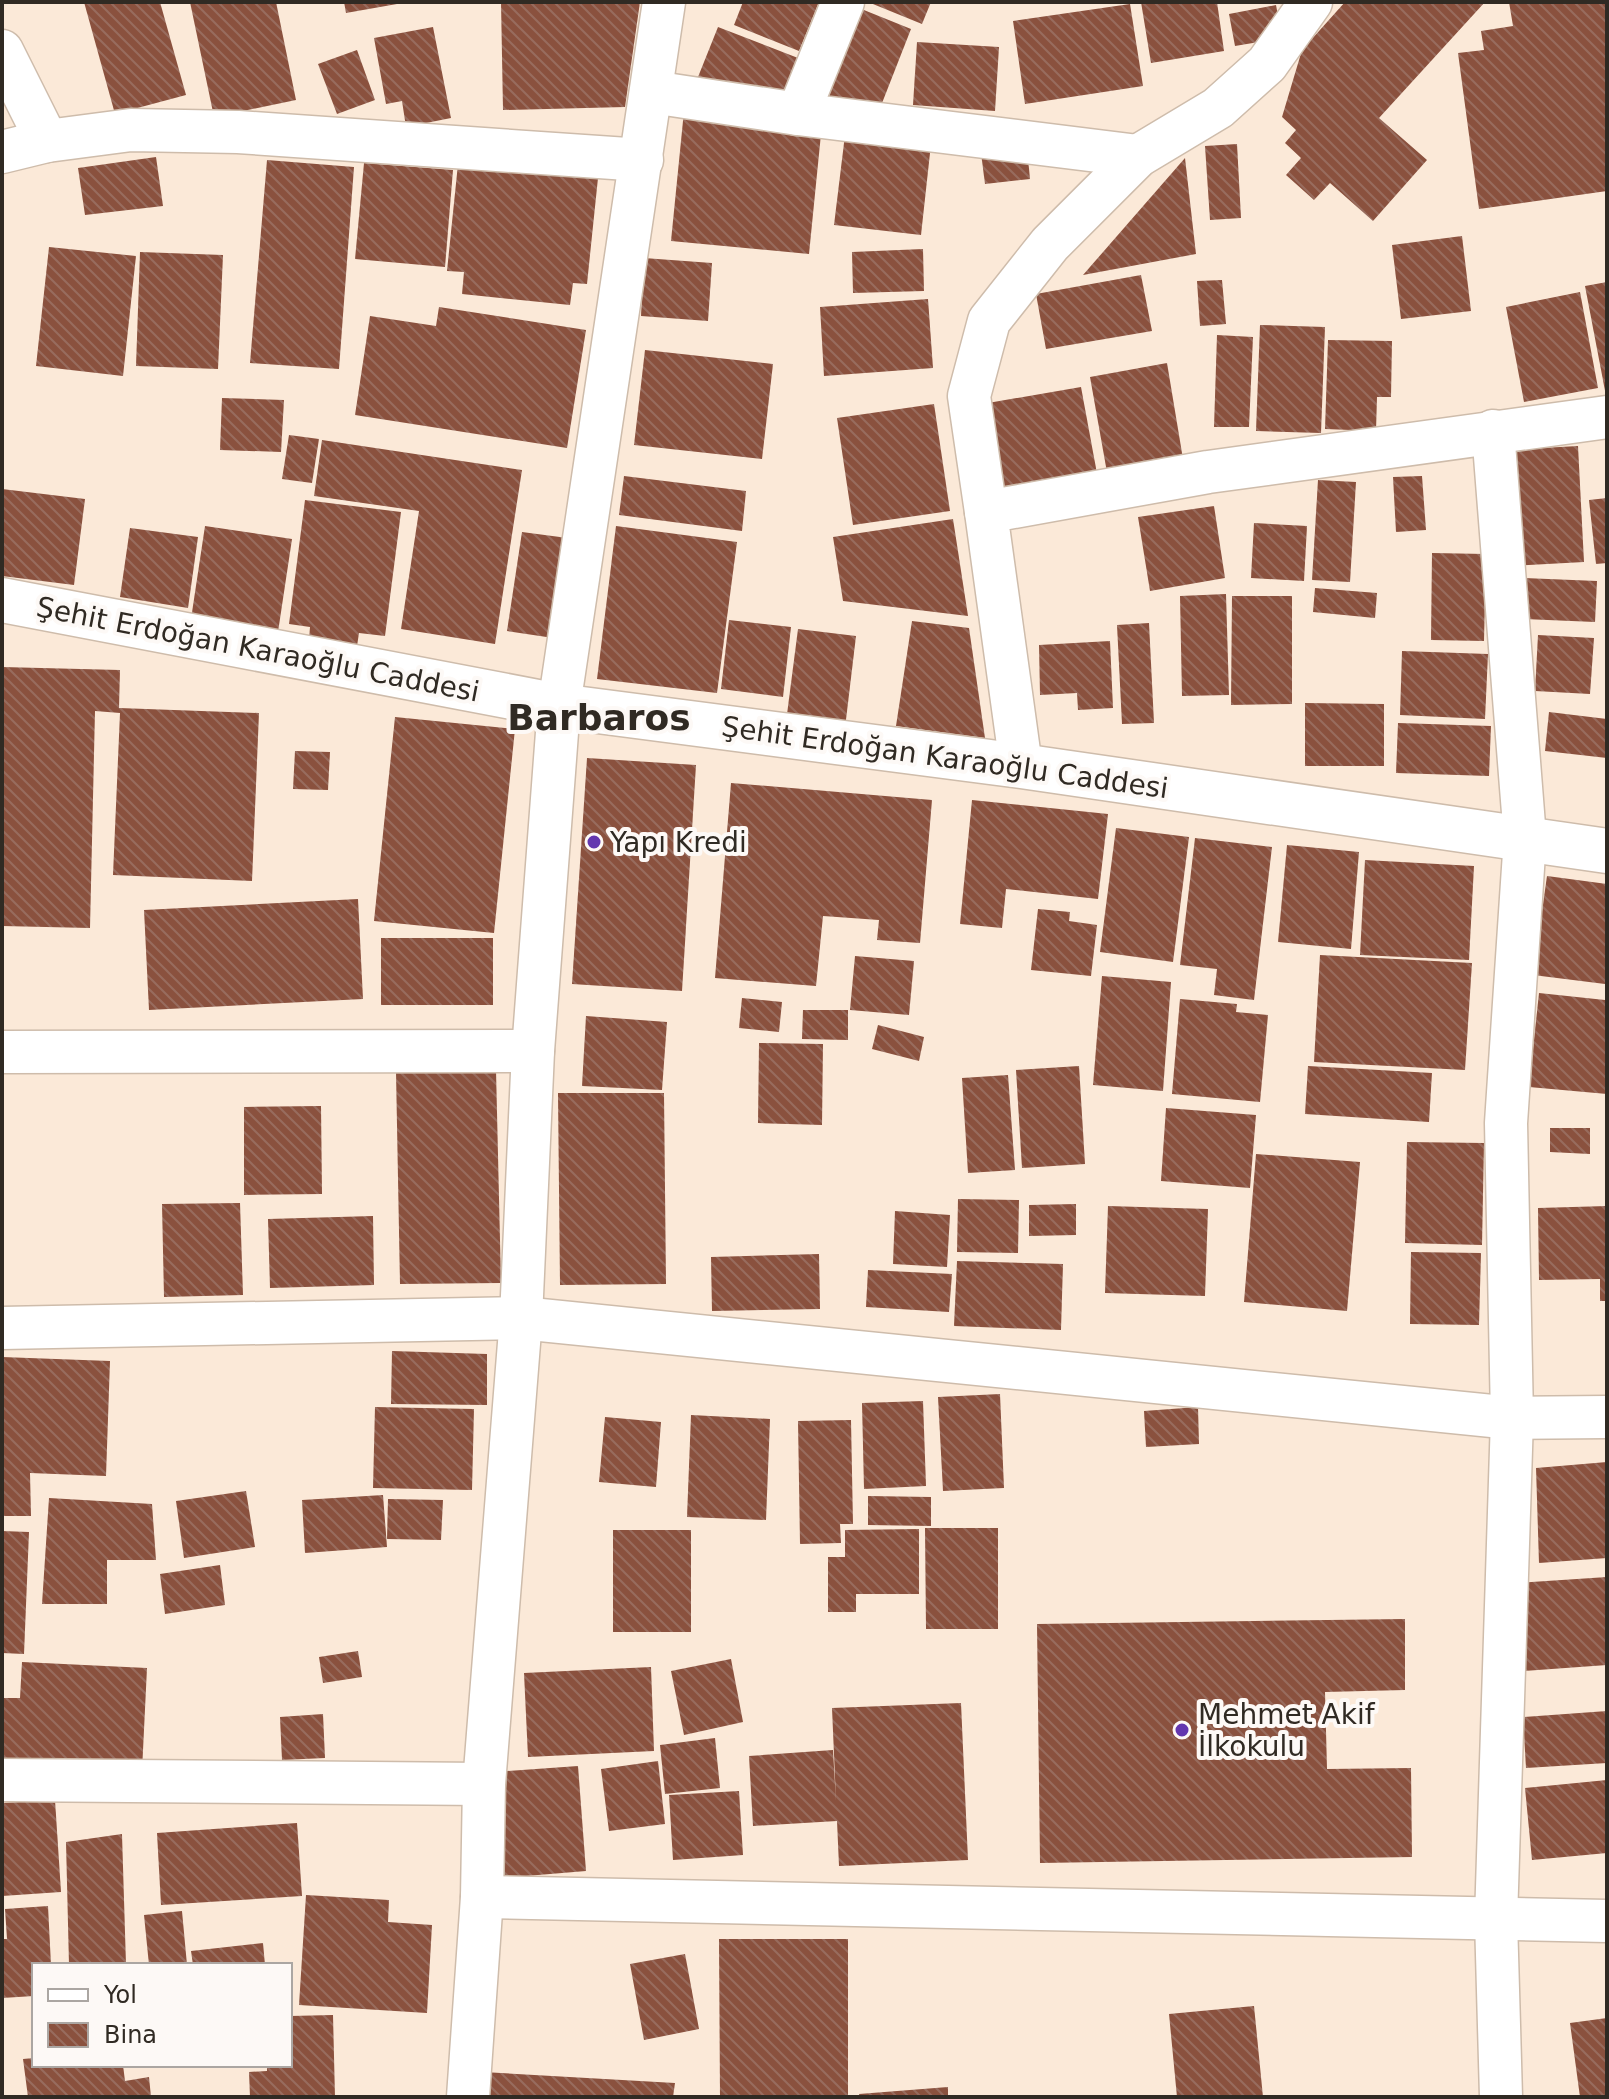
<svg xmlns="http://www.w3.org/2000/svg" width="1609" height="2099" font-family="'DejaVu Sans',sans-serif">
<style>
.building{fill:url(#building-back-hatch)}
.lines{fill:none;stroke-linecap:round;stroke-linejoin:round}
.minor-casing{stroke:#cebcab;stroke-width:45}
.secondary-casing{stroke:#cebcab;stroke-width:47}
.minor{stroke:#fff;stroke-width:42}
.secondary{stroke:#fff;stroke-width:44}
.poi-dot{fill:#6337af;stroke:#fdf9f6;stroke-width:3}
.labels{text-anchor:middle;stroke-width:8;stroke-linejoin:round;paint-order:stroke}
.street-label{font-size:28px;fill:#302a23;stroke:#fdf9f6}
.poi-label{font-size:28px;fill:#302a23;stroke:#fdf9f6;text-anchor:start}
.district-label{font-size:36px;font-weight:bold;fill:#302a23;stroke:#fdf9f6}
</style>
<defs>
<pattern id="building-back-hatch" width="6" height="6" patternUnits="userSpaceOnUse" patternTransform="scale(2)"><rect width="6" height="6" fill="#8a513e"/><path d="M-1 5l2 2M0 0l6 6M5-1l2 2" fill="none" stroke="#986c5e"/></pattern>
</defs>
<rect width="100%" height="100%" fill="#fbe9d8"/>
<g class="building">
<path d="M84 2H160L186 95 115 114Z"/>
<path d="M190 2H276L296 100 214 117Z"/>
<path d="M344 2H397V4L346 13Z"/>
<path d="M501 2H640L625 107 503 110Z"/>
<path d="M743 2H819L799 51 734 25Z"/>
<path d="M868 2H931L922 24Z"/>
<path d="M1141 2H1217L1224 51 1151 63Z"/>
<path d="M1345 2H1485L1379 118 1427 160 1373 221 1330 183 1314 200 1286 175 1301 158 1285 143 1296 130 1282 117 1302 50Z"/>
<path d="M1509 2H1607V191L1479 209 1458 53 1484 50 1481 31 1513 26Z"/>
<path d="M849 4 911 29 875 121 812 96Z"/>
<path d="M1130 4 1143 86 1025 104 1013 21Z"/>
<path d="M1276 5 1282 38 1235 46 1229 14Z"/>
<path d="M433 27 451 118 406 127 402 101 386 104 374 38Z"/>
<path d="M718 27 798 58 778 107 694 87Z"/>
<path d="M917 42 999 47 995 111 913 105Z"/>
<path d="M357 50 375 100 337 114 318 64Z"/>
<path d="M684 111 822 124 809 254 671 241Z"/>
<path d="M845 135 931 144 921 235 834 225Z"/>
<path d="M1237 144 1241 218 1210 220 1205 146Z"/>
<path d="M1027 148 1030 179 985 184 981 153Z"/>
<path d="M156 157 163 206 85 215 78 168Z"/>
<path d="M1185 158 1196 254 1083 275Z"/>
<path d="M267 160 354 167 339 369 250 363Z"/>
<path d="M364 163 453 170 445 267 355 259Z"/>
<path d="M458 164 598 178 587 284 573 283 570 305 462 294 464 272 447 271Z"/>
<path d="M1462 236 1471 311 1401 319 1392 245Z"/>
<path d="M49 247 136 256 123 376 36 366Z"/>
<path d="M923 249 924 291 853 293 852 252Z"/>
<path d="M140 252 223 255 218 369 136 366Z"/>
<path d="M644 258 712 263 708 321 641 316Z"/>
<path d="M1141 275 1152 331 1046 349 1036 294Z"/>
<path d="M1222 280 1226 324 1200 326 1197 281Z"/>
<path d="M1607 282V396H1606L1585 286Z"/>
<path d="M1580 292 1598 388 1524 402 1506 307Z"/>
<path d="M928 299 933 368 824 376 820 307Z"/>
<path d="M439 307 586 330 567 448 355 415 370 316 436 326Z"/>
<path d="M1260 325 1325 327 1321 433 1256 431Z"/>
<path d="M1217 335 1253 337 1249 427H1214Z"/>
<path d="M1328 340 1392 341 1391 397H1377L1376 431 1325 429Z"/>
<path d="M645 350 773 364 762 459 634 445Z"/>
<path d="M1167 363 1184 465 1108 478 1090 377Z"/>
<path d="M1081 387 1098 479 1004 495 988 403Z"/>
<path d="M222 398 284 400 281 452 220 450Z"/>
<path d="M934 404 950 511 853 525 837 418Z"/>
<path d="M289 435 319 439 312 483 282 479Z"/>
<path d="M322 440 522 470 495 644 401 629 419 511 314 496Z"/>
<path d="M1578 446 1584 562 1509 566 1504 450Z"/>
<path d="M624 476 746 491 742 531 619 515Z"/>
<path d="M1422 476 1426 530 1396 532 1393 477Z"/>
<path d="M1318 480 1356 482 1350 582 1312 580Z"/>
<path d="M2 489 85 499 74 585 2 576Z"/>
<path d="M1607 498V563L1596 564 1589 500Z"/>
<path d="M305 500 401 512 385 636 359 633 357 646 309 639 310 627 289 624Z"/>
<path d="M1214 506 1225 578 1150 591 1138 517Z"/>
<path d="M953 519 968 616 843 601 833 537Z"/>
<path d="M1254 523 1307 526 1304 581 1251 578Z"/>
<path d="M205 526 292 539 278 632 191 619Z"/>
<path d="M616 526 737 542 717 693 597 679Z"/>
<path d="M130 528 198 537 188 608 120 597Z"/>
<path d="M522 532 575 539 560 639 507 631Z"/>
<path d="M1432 553 1486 554 1484 641 1431 640Z"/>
<path d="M1522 578 1597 581 1595 622 1521 619Z"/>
<path d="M1315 588 1377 593 1375 618 1313 612Z"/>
<path d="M1226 594 1229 695 1182 696 1180 596Z"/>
<path d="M1232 596H1292V704L1231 705Z"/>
<path d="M729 620 791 627 783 697 721 689Z"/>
<path d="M912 621 969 628 985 738 896 726Z"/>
<path d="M1149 623 1154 723 1122 724 1117 625Z"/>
<path d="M798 629 856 636 845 728 786 722Z"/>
<path d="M1538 635 1594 638 1590 694 1535 691Z"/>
<path d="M1110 641 1113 708 1078 710 1077 693 1040 695 1039 645Z"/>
<path d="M1402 651 1488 654 1485 719 1400 715Z"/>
<path d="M2 667 120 670 119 708 259 713 252 881 113 875 120 713 95 711 90 928 2 926Z"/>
<path d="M1305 703 1384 704V766H1305Z"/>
<path d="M1549 712 1607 719V758L1545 751Z"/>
<path d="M395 717 515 729 494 933 374 921Z"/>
<path d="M1398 723 1491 726 1489 776 1396 773Z"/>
<path d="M295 751 330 752 328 790 293 789Z"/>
<path d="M587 758 696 765 682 991 572 984Z"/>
<path d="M731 783 932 800 920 943 877 940 879 920 823 916 816 986 715 978Z"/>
<path d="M972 800 1108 814 1098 899 1006 889 1002 928 960 924Z"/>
<path d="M1116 828 1189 837 1173 962 1100 952Z"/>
<path d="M1195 838 1272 847 1254 1000 1214 995 1217 969 1180 965Z"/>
<path d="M1287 845 1359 852 1351 949 1278 942Z"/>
<path d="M1365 860 1474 866 1469 960 1360 955Z"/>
<path d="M1547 876 1607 884 1605 984 1533 975Z"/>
<path d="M358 899 363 999 149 1010 144 910Z"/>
<path d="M1038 909 1070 912 1069 921 1097 925 1091 976 1031 970Z"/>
<rect x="381" y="938" width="112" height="67"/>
<path d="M1320 955 1472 963 1465 1070 1314 1062Z"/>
<path d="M855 956 914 961 909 1015 850 1010Z"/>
<path d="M1102 976 1171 982 1163 1091 1093 1085Z"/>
<path d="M1539 993 1605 1000 1607 1094 1529 1087Z"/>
<path d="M742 998 782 1002 779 1032 739 1028Z"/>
<path d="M1180 999 1237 1004 1236 1012 1268 1015 1260 1102 1172 1094Z"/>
<path d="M803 1010H848V1040L802 1039Z"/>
<path d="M586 1016 667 1022 662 1090 582 1086Z"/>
<path d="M878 1025 924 1037 919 1061 872 1049Z"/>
<path d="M759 1043 823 1044 822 1125 758 1123Z"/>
<path d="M1079 1066 1085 1164 1022 1168 1016 1070Z"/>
<path d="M1308 1066 1432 1073 1429 1122 1305 1114Z"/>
<path d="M496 1070 501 1283 400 1284 396 1072Z"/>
<path d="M1008 1075 1015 1170 968 1173 962 1078Z"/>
<path d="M558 1093H664L666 1284 560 1285Z"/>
<path d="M321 1106 322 1194 244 1195V1107Z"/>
<path d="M1166 1108 1256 1115 1250 1188 1161 1181Z"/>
<path d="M1550 1128H1590V1154L1550 1152Z"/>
<path d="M1407 1142 1484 1143 1482 1245 1405 1243Z"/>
<path d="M1256 1154 1360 1162 1347 1311 1244 1302Z"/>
<path d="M958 1199 1019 1200 1018 1253 957 1252Z"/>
<path d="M240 1203 243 1295 164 1297 162 1204Z"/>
<path d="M1076 1204V1235L1029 1236V1205Z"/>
<path d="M1108 1206 1208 1209 1205 1296 1105 1293Z"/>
<path d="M1607 1206V1301H1600V1279L1539 1280 1538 1208Z"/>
<path d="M895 1211 950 1215 947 1267 893 1264Z"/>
<path d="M373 1216 374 1285 270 1288 268 1219Z"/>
<path d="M1411 1252 1481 1253 1479 1325 1410 1324Z"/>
<path d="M819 1254 820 1309 712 1311 711 1257Z"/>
<path d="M957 1261 1063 1264 1061 1330 954 1326Z"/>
<path d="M868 1270 952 1274 949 1312 866 1307Z"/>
<path d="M392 1351 487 1354V1405L391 1404Z"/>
<path d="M2 1357 110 1361 106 1476 30 1473 31 1516H2Z"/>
<path d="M1000 1394 1004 1488 943 1491 938 1397Z"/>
<path d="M923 1401 926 1486 864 1489 862 1403Z"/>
<path d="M375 1407 474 1409 472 1490 373 1488Z"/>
<path d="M1198 1407 1199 1444 1146 1447 1144 1411Z"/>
<path d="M691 1415 770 1419 766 1520 687 1517Z"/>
<path d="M605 1417 661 1422 656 1487 599 1482Z"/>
<path d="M851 1420 853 1524H840L841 1543 800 1544 798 1421Z"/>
<path d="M1607 1462V1558L1539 1563 1536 1468Z"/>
<path d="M246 1491 255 1547 184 1558 176 1501Z"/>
<path d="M383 1495 387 1547 305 1553 302 1500Z"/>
<path d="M868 1496 931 1497V1526L868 1525Z"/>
<path d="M49 1498 152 1504 156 1560H107V1604H42Z"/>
<path d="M388 1499 443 1500 441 1540 387 1539Z"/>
<path d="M925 1528H998V1629H926Z"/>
<path d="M919 1529V1594H856V1612H828V1557H845V1530Z"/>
<rect x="613" y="1530" width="78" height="102"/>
<path d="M2 1531 29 1532 24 1654 2 1653Z"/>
<path d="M220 1565 225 1605 165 1614 160 1574Z"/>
<path d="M1607 1577V1665L1523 1671 1517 1583Z"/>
<path d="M1405 1619V1690L1325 1692 1327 1769 1411 1768 1412 1857 1040 1863 1037 1624Z"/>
<path d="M358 1651 362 1677 323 1683 319 1657Z"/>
<path d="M731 1659 743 1722 684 1735 671 1671Z"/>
<path d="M22 1662 147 1668 142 1771 2 1764V1698H20Z"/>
<path d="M651 1667 654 1751 528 1757 524 1673Z"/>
<path d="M961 1703 968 1860 839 1866 837 1821 753 1826 749 1756 833 1750 836 1801 832 1708Z"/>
<path d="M1607 1711V1763L1526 1768 1523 1717Z"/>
<path d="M323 1714 325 1758 282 1760 280 1717Z"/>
<path d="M715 1738 720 1788 665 1794 660 1745Z"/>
<path d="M658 1761 665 1824 609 1831 601 1769Z"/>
<path d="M578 1766 586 1871 502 1878 493 1772Z"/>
<path d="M1607 1780V1853L1532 1860 1525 1788Z"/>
<path d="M739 1791 743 1855 673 1860 669 1795Z"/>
<path d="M55 1800 61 1892 2 1896V1803Z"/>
<path d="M297 1823 302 1896 161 1905 157 1833Z"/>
<path d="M122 1834 126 1965H69L66 1842Z"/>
<path d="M306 1895 389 1900 388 1922 432 1925 427 2013 299 2005Z"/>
<path d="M48 1906 51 1965H34V1996L2 1998V1939H7L5 1909Z"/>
<path d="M182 1911 187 1965H149L144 1915Z"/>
<path d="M719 1939H848V2097H720Z"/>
<path d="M263 1943 265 1965H193L191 1951Z"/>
<path d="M685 1954 699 2029 644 2040 630 1964Z"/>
<path d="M1254 2006 1263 2097H1177L1169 2014Z"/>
<path d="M333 2015 335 2097H250L249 2072 267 2071V2065H290V2016Z"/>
<path d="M1607 2018V2097H1580L1570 2023Z"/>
<path d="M34 2058V2065H123L125 2081 149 2077 151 2097H28L23 2059Z"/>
<path d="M483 2072 675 2083 673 2097H484Z"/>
<path d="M948 2087V2097H859V2094Z"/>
</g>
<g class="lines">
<g class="minor-casing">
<g id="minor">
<path d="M843 2 798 114 1138 156"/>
<path d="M2 51 47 141"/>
<path d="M652 92 798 114"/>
<path d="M2 152 47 141 131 130 238 132 642 160"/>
<path d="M1493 431 1525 838 1506 1123 1512 1418 1496 1919 1501 2097"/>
<path d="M986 512 969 396 989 321 1050 244 1138 156 1218 108 1267 64 1311 2"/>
<path d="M1021 766 986 512 1208 472 1607 417"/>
<path d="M2 1052 533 1051"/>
<path d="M2 1328 521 1318 1512 1418 1607 1417"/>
<path d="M2 1780 484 1784"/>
<path d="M482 1897 1607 1921"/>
<path d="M468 2097 482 1897 484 1784 521 1318 533 1051 559 706 664 2"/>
</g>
</g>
<g class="secondary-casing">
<path id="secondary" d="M2 600 559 706 1021 766 1607 851"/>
</g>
<use href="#minor" class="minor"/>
<use href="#secondary" class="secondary"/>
</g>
<g class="poi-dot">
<circle cx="594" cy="842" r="8"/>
<circle cx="1182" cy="1730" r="8"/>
</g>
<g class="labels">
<g class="street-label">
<text transform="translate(258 649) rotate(11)" y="10">Şehit Erdoğan Karaoğlu Caddesi</text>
<text transform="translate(945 757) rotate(8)" y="10">Şehit Erdoğan Karaoğlu Caddesi</text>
</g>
<g class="poi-label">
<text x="610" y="852">Yapı Kredi</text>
<text x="1198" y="1724">Mehmet Akif<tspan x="1198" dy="32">İlkokulu</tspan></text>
</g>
<g class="district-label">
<text x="599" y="730">Barbaros</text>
</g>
</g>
<rect width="1609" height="2099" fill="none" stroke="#302a23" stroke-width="8"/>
<rect x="32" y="1963" width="260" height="104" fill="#fdf9f6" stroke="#aba6a2" stroke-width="2"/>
<rect x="48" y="1989" width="40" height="12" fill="#ffffff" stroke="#aba6a2" stroke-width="2"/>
<text x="104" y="2003" font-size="24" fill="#302a23">Yol</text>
<rect x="48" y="2023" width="40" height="24" fill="url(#building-back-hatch)" stroke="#aba6a2" stroke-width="2"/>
<text x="104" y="2043" font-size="24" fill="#302a23">Bina</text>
</svg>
